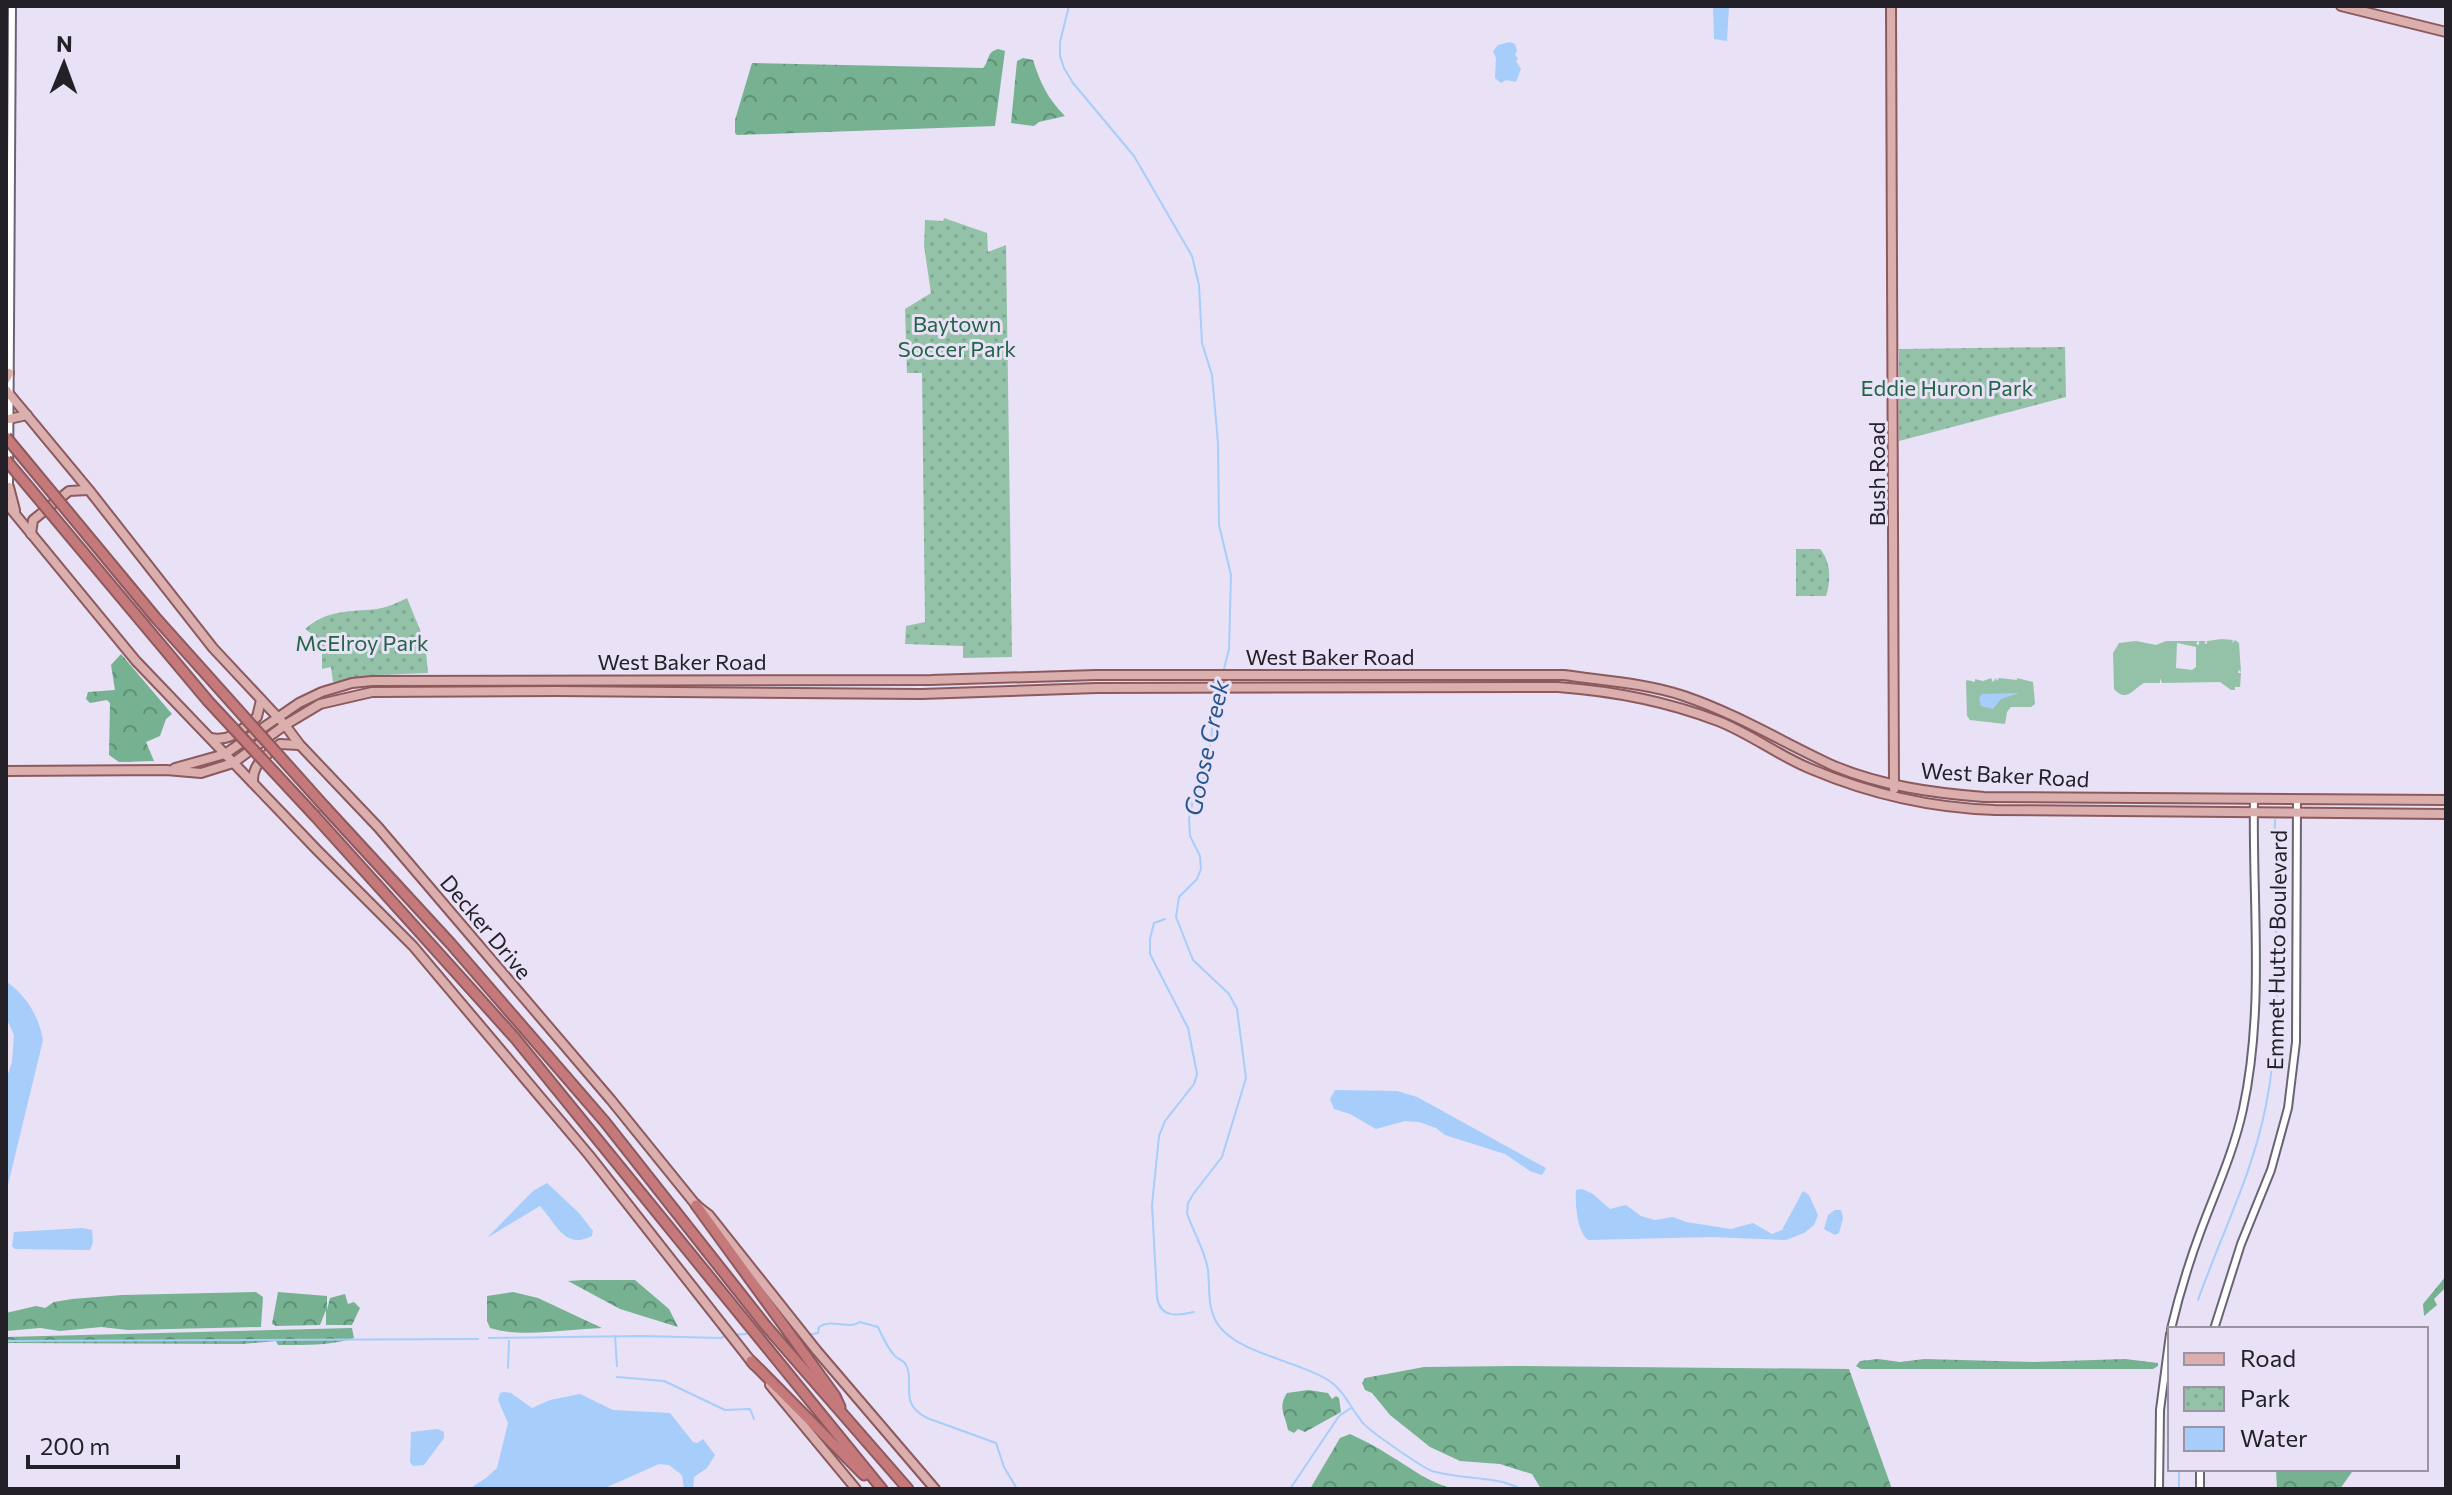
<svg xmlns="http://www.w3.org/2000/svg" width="2452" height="1495" font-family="Commissioner,sans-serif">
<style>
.grass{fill:#94c2a9;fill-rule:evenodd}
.forest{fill:url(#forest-crowns)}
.park{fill:url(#park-dots)}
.water{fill:#a7cdfb}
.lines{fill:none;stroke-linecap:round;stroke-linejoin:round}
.stream{stroke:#a7cdfb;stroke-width:2}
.minor-casing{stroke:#6a6375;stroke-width:10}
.major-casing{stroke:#8c5a5d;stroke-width:12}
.highway-casing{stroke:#8c5a5d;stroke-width:13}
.minor{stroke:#fff;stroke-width:6}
.major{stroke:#dcafaf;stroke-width:8}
.highway{stroke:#c5797a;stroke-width:9}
.highway-bridge-casing{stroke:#8c5a5d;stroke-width:13;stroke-linecap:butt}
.highway-bridge{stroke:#c5797a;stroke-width:9}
.labels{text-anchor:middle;stroke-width:6;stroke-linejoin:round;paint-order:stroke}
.park-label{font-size:22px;fill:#216546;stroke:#e9e1f6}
.street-label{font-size:22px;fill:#232027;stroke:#e9e1f6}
.water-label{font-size:24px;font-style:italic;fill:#26568f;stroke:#e9e1f6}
</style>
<defs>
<pattern id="forest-crowns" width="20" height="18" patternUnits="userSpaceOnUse" patternTransform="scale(2)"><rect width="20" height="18" fill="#76b191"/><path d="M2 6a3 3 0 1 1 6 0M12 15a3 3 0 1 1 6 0" fill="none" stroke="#609076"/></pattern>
<pattern id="park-dots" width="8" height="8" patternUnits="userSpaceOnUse" patternTransform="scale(2)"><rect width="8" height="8" fill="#94c2a9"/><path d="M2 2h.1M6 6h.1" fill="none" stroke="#7fa691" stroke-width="1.8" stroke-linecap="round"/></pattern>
</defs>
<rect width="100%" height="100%" fill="#e9e1f6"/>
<g class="grass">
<path d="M2222 639 2233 640 2232 643 2235 640 2239 643 2241 672 2239 670 2238 673H2241L2240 687H2235V690H2231L2220 682 2162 683 2160 678V683H2144C2133 689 2127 703 2114 689L2113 653 2119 643 2136 641 2156 645 2166 641H2198L2196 644 2199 645V641H2206L2204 643 2207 644V641ZM2177 643 2196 647V667L2192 670 2176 668Z"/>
<path d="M1991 678 1993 682 1996 678 1997 681 1999 678 2017 680V678L2033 682 2035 704 2031 707H2011L2007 712 2005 724 1970 720 1967 716 1966 682 1967 680 1975 682V679L1983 681Z"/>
</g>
<g class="forest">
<path d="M998 49 1005 51 995 126 737 135 735 133V120L752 63 983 68C990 61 986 52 998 49Z"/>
<path d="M1023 58 1033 60C1040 83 1048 99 1065 116L1039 122 1034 126 1011 123 1017 61Z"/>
<path d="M121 654 172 714 166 719 160 736 146 742 154 761 119 762 109 755 110 703 107 700 90 703 86 699 88 692 115 690 111 665Z"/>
<path d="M2446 1276V1287L2434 1299 2437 1305 2424 1316 2423 1304Z"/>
<path d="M583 1280H635L669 1309 678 1327 620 1309 568 1281Z"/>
<path d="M256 1292 263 1297 261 1327 128 1330 101 1327 60 1331 40 1328 6 1331V1313L36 1306 45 1308 54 1302 72 1299 122 1295Z"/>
<path d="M278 1292 327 1296V1310L330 1298 345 1294 348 1304 354 1302 360 1308 352 1325H326V1310L320 1325 276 1326 272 1324Z"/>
<path d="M513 1292 538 1298 602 1328C569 1329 521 1338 490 1328L487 1321V1296Z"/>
<path d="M352 1328 354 1338C330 1346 303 1345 278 1345L276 1341 242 1344 6 1343V1337Z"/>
<path d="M1878 1359 1900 1362 1924 1359 2033 1362 2125 1359 2158 1363V1366L2153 1369H1861L1856 1366 1860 1361Z"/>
<path d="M1512 1366 1849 1369 1892 1489H1541L1532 1474 1500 1464 1460 1461 1430 1447 1390 1415 1372 1393 1365 1390 1362 1383 1365 1378 1424 1367Z"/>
<path d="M1308 1390 1328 1393 1332 1399 1336 1396 1339 1398 1341 1412 1305 1432 1298 1429 1294 1433 1288 1430C1286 1416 1277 1408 1287 1393Z"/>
<path d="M1350 1434C1363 1440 1377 1447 1389 1455 1413 1469 1429 1484 1457 1489H1310L1340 1438Z"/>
<path d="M2276 1469H2354L2340 1489H2277Z"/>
</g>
<g class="park">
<path d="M944 218 987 233 988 252 1006 245 1012 657 963 658V646L905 644 906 626 925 622 922 373H907L905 309 931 293 924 246 925 220 943 221Z"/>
<path d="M2065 347 2066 397 1899 441V349Z"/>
<path d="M1796 549H1820C1831 561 1831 582 1826 596H1796Z"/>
<path d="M407 598 425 642 428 673 380 675 333 682 331 667 322 669V641L305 629C328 609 350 612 377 609 388 607 397 603 407 598Z"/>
</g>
<g class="water">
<path d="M1713 6H1729L1727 41 1714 39Z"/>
<path d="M1510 42 1515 44 1517 51 1515 55 1518 59 1516 61 1521 69 1516 82 1506 80 1501 83 1495 78 1496 58 1493 51 1498 45Z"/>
<path d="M2019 693 2001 699 1993 709 1981 706 1979 698 1982 694Z"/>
<path d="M6 981C27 997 38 1014 43 1040L6 1193V1080L12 1062 14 1035 6 1017Z"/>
<path d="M1335 1090 1397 1091 1417 1097 1546 1168 1542 1175 1530 1171 1505 1154 1445 1135 1436 1128 1419 1122 1405 1121 1376 1129 1350 1114 1334 1109 1330 1099Z"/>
<path d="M547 1183 579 1213 593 1231 592 1236C564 1250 556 1223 540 1206L487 1238 533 1191Z"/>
<path d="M1582 1189 1593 1194 1610 1209 1626 1205 1641 1216 1655 1220 1673 1217 1686 1222 1731 1229 1753 1223 1772 1234 1782 1230 1803 1191 1809 1195 1818 1215 1814 1225 1804 1233 1786 1240 1711 1237 1588 1240C1577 1232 1575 1203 1576 1190Z"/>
<path d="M1835 1210H1841L1843 1218 1839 1233 1835 1235 1824 1229 1828 1215Z"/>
<path d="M82 1228 92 1230 93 1242 90 1250 15 1249 12 1246 14 1232Z"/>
<path d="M504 1392 511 1393 532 1408 550 1400 580 1394 613 1410 670 1413 693 1442 697 1443 703 1439 715 1455 707 1468 694 1477 693 1489H684L682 1475 669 1465 659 1464 603 1489H469L486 1478 497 1468 508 1423 498 1400 500 1393Z"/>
<path d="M438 1429 444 1432V1438L424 1465 413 1466 410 1462 411 1432Z"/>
</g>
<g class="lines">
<g class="stream">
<path d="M1069 6 1060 42V56L1064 68 1073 83 1134 156 1192 256 1199 285 1202 343 1212 375 1218 443 1219 525 1231 575 1229 649 1223 673"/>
<path d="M1217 691 1207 770 1193 800 1189 819 1190 836 1200 856 1201 869 1197 879 1179 897 1176 917 1193 960 1229 994 1237 1009 1246 1078 1222 1157 1194 1193 1188 1203 1187 1213C1193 1232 1205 1250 1208 1270 1210 1288 1207 1307 1217 1323 1235 1353 1299 1361 1328 1380 1344 1390 1351 1409 1363 1423 1368 1430 1423 1468 1432 1471 1461 1480 1494 1475 1521 1489"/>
<path d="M1165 919 1154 923 1150 939V954L1188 1028 1197 1074 1194 1084 1165 1121 1159 1136 1152 1205 1157 1297C1160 1318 1177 1316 1194 1312"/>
<path d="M2198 1300C2221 1235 2253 1173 2266 1105 2285 1011 2273 915 2275 820"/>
<path d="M733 1335 746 1334"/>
<path d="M807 1335 818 1333 819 1327C832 1318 848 1330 860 1322L878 1327C882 1336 887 1347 894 1355 898 1360 905 1360 907 1367 914 1385 899 1404 927 1418L996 1443 1004 1467 1017 1489"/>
<path d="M615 1336 617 1366"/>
<path d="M489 1338 642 1336 721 1338 727 1335"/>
<path d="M6 1341 478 1339"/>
<path d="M508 1368 509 1341"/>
<path d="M617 1377 664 1381 725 1410 750 1409 754 1419"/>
<path d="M2179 1469V1489"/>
<path d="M1290 1489 1339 1416 1351 1408"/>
</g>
<g class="minor-casing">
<g id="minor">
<path d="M9 487 12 6"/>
<path d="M2171 1329C2179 1295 2189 1262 2201 1230 2216 1190 2234 1151 2243 1109 2265 1007 2252 902 2254 799"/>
<path d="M2214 1329 2241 1244 2271 1170 2288 1108 2296 1042 2297 800"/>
<path d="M2200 1469V1489"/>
<path d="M2159 1489 2160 1410 2170 1334"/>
</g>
</g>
<g class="major-casing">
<g id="major">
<path d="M1891 6 1894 789"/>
<path d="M2341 6 2446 32"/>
<path d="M6 379 9 373"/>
<path d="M6 390 89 490 213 648 285 725 300 745 378 827 611 1100 696 1205 709 1215 817 1351 935 1489"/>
<path d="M9 419 27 415"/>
<path d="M6 489 9 487 15 510"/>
<path d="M6 503 136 661 318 851 413 946 589 1155 754 1365"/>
<path d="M31 534 33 520 69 491 88 490"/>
<path d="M211 738C231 742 242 729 257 717L261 700"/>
<path d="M175 768 225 754 299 703 322 692 352 683 372 681 931 680 1096 675H1564C1604 681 1645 683 1684 696 1737 714 1784 743 1834 766 1882 786 1933 793 1984 797L2446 800"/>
<path d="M6 771 166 770 201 773 233 763 285 725 320 704 372 692 556 691 921 694 1097 688 1558 687C1613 691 1666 701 1718 721 1751 734 1779 756 1811 769 1870 794 1931 808 1995 810L2446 814"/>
<path d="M253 783C252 763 266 756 280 744L299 745"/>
<path d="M770 1385 856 1489"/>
</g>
</g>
<g class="highway-casing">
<g id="highway">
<path d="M325 807 451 944 605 1122 766 1326 908 1489"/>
<path d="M315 816 515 1038 882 1489"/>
<path d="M696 1205 835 1396 840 1407"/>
<path d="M751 1361 864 1475"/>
</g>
</g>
<use href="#minor" class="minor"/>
<use href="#major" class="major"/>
<use href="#highway" class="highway"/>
<g class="highway-bridge-casing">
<g id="highway-bridge">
<path d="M6 437 155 617 325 807"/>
<path d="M6 460 208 701 315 816"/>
</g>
</g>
<use href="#highway-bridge" class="highway-bridge"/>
</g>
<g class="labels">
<g class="park-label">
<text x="957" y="332">Baytown<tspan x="957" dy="25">Soccer Park</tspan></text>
<text x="1947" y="396">Eddie Huron Park</text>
<text x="362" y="651">McElroy Park</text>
</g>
<g class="street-label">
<text transform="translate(1877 474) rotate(-90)" y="8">Bush Road</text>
<text x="1330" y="665">West Baker Road</text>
<text x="682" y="670">West Baker Road</text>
<text transform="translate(2005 775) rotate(3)" y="8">West Baker Road</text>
<text transform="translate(486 927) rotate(50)" y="8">Decker Drive</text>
<text transform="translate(2277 950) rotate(-89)" y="8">Emmet Hutto Boulevard</text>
</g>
<g class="water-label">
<text transform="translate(1207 748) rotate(-78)" y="8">Goose Creek</text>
</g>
</g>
<rect width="2452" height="1495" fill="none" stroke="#232027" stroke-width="16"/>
<rect x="2168" y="1327" width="260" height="144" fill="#e9e1f6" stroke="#9a94a3" stroke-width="2"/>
<rect x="2184" y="1353" width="40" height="12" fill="#dcafaf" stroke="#9a94a3" stroke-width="2"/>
<text x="2240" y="1367" font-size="24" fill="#232027">Road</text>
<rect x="2184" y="1387" width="40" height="24" fill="url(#park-dots)" stroke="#9a94a3" stroke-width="2"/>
<text x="2240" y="1407" font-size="24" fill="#232027">Park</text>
<rect x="2184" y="1427" width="40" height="24" fill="#a7cdfb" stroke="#9a94a3" stroke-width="2"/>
<text x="2240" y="1447" font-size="24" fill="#232027">Water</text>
<g transform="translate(64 64) rotate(1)" stroke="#e9e1f6" stroke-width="6" paint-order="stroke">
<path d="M0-6L14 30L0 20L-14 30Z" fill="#232027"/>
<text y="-12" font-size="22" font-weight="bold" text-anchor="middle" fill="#232027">N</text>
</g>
<path d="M28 1455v12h150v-12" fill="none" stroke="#232027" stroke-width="4"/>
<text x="40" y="1455" font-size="24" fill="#232027" stroke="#e9e1f6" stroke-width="6" paint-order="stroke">200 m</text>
</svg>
